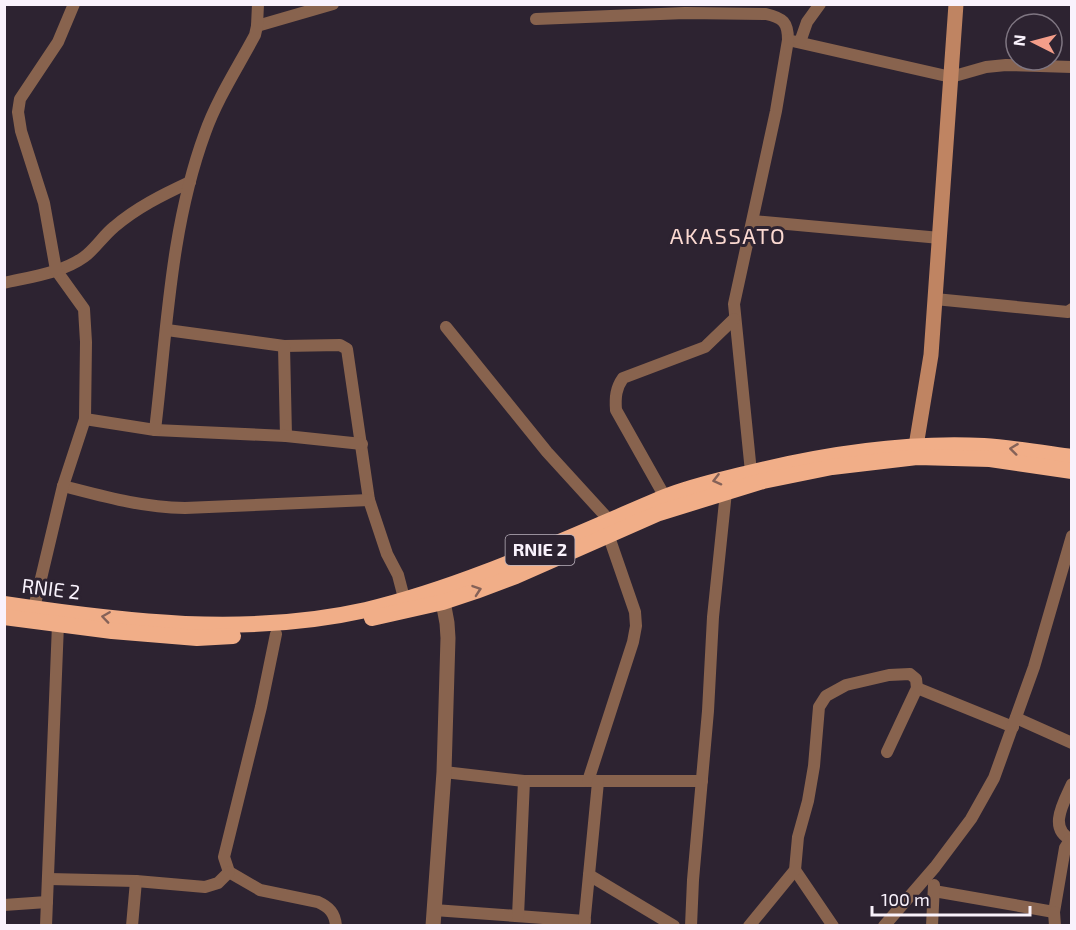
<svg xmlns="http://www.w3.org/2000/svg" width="1076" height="930" font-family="'Exo 2',sans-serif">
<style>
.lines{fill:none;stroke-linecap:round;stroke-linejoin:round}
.minor{stroke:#88634e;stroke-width:12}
.tertiary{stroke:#88634e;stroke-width:15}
.secondary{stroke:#bf8462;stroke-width:15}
.trunk{stroke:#f1ae88;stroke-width:16}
.oneway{stroke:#856258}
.labels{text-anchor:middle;stroke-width:6;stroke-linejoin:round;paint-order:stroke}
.shield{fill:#2d2331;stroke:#bcb4bf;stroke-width:1.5}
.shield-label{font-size:18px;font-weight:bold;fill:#f9f2fc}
.street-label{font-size:20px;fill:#f9f2fc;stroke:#2d2331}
.quarter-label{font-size:22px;letter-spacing:1.5px;fill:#fbd9d1;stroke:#2d2331}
</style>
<rect width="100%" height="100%" fill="#2d2331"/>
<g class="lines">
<g class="minor">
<path d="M536 19 685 13 766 14C783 18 788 22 788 40L951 77 986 67 1006 65 1072 67"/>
<path d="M257 26 333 4"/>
<path d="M800 42 807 22 820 4"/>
<path d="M753 221 940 238"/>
<path d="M4 283C30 277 62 273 84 257 95 249 103 236 114 227 136 208 162 195 190 182"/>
<path d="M935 299 1068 312 1072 309"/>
<path d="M446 327 547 452 610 521"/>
<path d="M167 330 284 346 340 345 347 349 369 500 387 554 398 575 404 598"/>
<path d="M284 346 286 436"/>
<path d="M85 419 155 430 286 436 362 444"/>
<path d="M155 430C167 331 170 228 205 133 217 99 238 67 255 35L257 26 258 4"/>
<path d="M751 472 734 304 776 111 788 40"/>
<path d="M63 486C106 497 140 507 185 508L369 500"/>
<path d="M665 497 616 410C615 397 616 388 623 378L705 347 734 319"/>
<path d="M34 608 63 486 85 419 86 342 84 309 56 270 44 203 21 131 18 112 20 99 58 42 74 4"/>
<path d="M276 634 261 707 224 857 229 872 260 890 318 902C329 907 335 913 336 926"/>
<path d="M917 688 1013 727"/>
<path d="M1016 718 1072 743"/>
<path d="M444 772 524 781H702"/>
<path d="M588 781 633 642 636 626 635 612 608 534"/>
<path d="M1072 784C1064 802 1047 829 1072 840"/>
<path d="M795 870 833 926"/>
<path d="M589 875 674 926"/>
<path d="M49 879 136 881 205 887 218 883 229 872"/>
<path d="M934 891 1054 912 1065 848 1070 840"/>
<path d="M4 905 47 902"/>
<path d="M434 910 585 921"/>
<path d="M1054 912 1055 926"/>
<path d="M518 916 524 781"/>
<path d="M46 926 58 624"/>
<path d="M132 926 136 881"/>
<path d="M584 926 598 782"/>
<path d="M691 926 693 880 708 711 713 617 726 492"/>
<path d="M749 926 795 870 798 837 808 801 814 766 819 707 826 696 846 685 889 675 910 674 916 679 917 688 887 752"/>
<path d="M884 926 935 867 971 819 994 778 1034 667 1072 536"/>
<path d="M932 926 934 885"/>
</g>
<path class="tertiary" d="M433 926 444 772 448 638 447 623 441 591"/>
<path class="secondary" d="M916 446 931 355 956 4"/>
<g class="trunk">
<path d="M4 604C124 622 246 637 366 610 470 585 567 538 665 497 692 486 721 480 749 473 826 454 905 442 984 446 1013 448 1043 453 1072 457"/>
<path d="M4 617 112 631 197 638 233 636"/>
<path d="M372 618 443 602 476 591 516 576 659 513 763 481 832 467 917 457 990 459 1072 471"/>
</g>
</g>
<defs><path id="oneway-chevron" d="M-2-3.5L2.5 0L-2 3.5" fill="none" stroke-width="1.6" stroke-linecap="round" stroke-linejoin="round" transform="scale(1.5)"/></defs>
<g class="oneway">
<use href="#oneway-chevron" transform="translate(1014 449) rotate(-173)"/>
<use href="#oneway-chevron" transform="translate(717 480) rotate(166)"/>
<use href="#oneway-chevron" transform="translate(477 590) rotate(-19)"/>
<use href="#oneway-chevron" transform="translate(106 617) rotate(-172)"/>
</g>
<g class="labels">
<rect class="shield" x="505.5" y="535" width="69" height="30" rx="4.5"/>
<g class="shield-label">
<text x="540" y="556">RNIE 2</text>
</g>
<g class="street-label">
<text transform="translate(51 589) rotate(7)" y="7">RNIE 2</text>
</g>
<g class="quarter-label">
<text x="728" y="244">AKASSATO</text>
</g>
</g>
<rect width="1076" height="930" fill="none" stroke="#f9f2fc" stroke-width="12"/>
<g transform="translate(1034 42) rotate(276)"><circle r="28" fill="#2d2331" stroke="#7f7682" stroke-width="1.5"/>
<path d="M0-4.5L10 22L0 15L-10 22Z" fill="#f49e8a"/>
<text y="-9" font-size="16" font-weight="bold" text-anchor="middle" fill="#f9f2fc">N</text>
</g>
<path d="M872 906v9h158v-9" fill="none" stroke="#f9f2fc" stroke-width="3"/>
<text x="881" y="906" font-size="18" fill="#f9f2fc" stroke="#2d2331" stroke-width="4.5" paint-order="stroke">100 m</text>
</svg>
